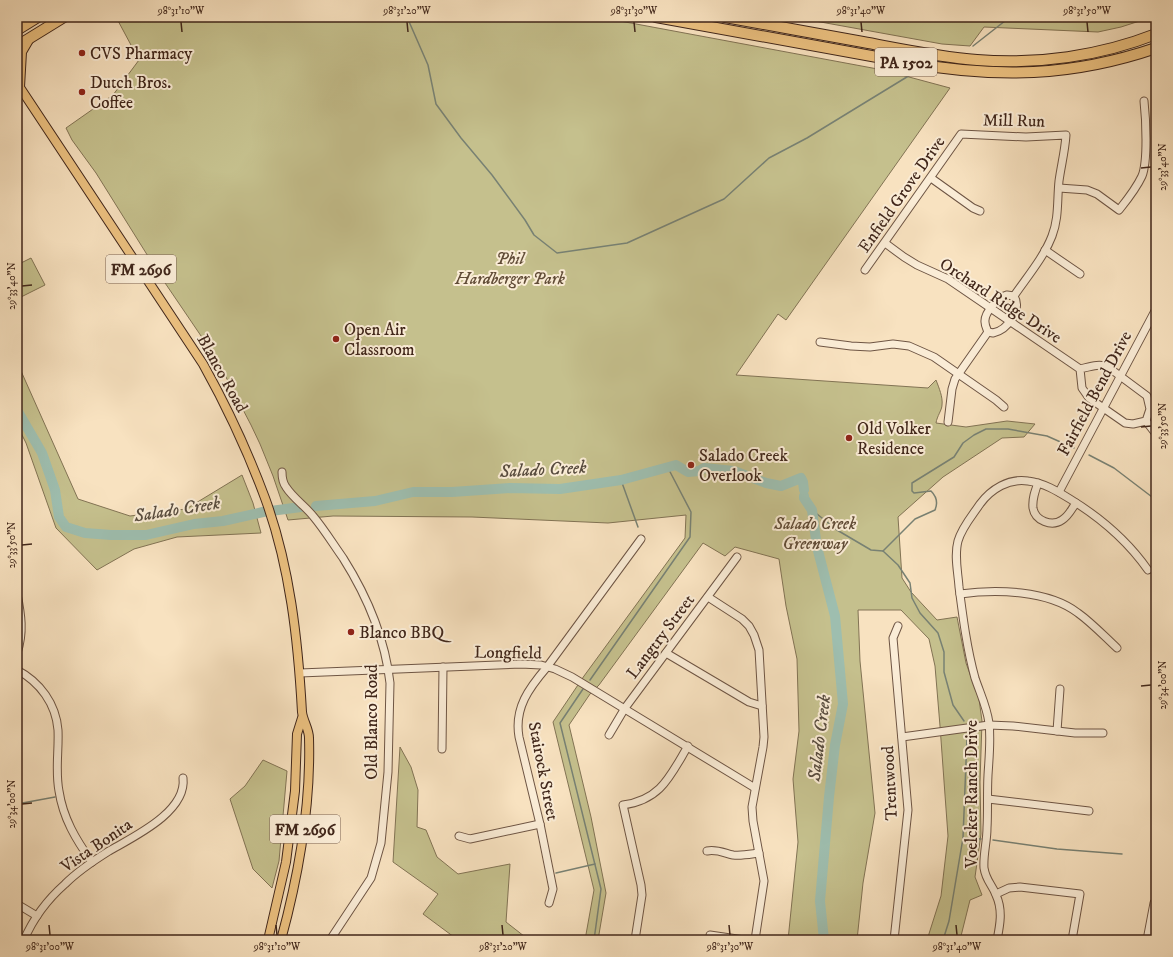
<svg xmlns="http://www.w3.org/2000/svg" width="1173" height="957" font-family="'IM FELL DW Pica',serif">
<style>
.green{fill:#c5c08d;stroke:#827354}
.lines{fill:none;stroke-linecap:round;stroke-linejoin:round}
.stream{stroke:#788173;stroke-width:1.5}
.river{stroke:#9ebeaf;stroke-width:10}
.minor-casing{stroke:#6e5544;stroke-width:9}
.major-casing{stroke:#40261a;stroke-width:10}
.highway-casing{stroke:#40261a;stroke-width:12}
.minor{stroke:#faecd6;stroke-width:7}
.major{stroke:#ecc180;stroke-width:8}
.highway{stroke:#ecc180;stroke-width:10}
.ticks{fill:none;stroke:#40261a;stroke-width:1.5}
.poi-dot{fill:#8f2418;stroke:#faecd6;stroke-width:1.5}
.labels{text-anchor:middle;stroke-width:4;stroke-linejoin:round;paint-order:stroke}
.shield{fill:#faecd6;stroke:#786152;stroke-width:1}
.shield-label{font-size:16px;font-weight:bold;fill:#40261a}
.poi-label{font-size:17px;fill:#40261a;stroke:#faecd6;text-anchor:start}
.street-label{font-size:17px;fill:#40261a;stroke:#faecd6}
.park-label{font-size:17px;font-style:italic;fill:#614c37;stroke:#faecd6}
.water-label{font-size:18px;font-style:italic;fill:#584c3f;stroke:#faecd6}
.neatline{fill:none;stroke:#40261a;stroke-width:1.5}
.ticks-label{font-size:10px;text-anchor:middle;fill:#40261a}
</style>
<rect width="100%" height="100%" fill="#f8e2c0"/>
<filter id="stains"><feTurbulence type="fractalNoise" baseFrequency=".005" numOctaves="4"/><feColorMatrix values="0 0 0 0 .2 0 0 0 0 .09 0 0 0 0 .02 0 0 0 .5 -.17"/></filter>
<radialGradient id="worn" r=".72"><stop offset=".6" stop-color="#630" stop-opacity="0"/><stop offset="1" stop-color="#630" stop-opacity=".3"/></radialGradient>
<g class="green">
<path d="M116 17H621L620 21 883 70 950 88 786 320 778 314 736 375 928 388 936 380C939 388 943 397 942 405 942 410 937 416 936 423L966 427 1007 421 1035 424 1024 437 1002 438 943 477 898 517 902 578 911 592 937 620 957 617 966 663 979 699 982 721 980 782 981 834 975 877 982 895 970 900 960 940H927L941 896 948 836 940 726 935 666 929 639 901 610H858L860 661 875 813 863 883 857 940H788L798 842 793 779 799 731 797 659 786 606 779 559 735 547 725 556 703 543 599 685 590 694 569 725 591 817 606 893 598 940H585L594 890 553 722 584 676 685 538 686 515 608 523 472 517 333 516 288 520 273 476 260 444 251 425 216 358 161 277 96 173 72 140 66 128 113 95 139 60Z"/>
<path d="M793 17H1152L1121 27 1098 32 984 27 970 46 942 44Z"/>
<path d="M31 258 45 285 17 299V265Z"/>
<path d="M17 362 78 499 130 516 186 509 242 475 253 503 261 533 177 537 134 549 97 570 56 528 26 443 17 425Z"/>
<path d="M400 747 411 767 418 790 417 827 426 830 437 857 458 874 510 864 506 922 529 940H458L423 914 438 894 393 862Z"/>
<path d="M263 760 287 771 279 861 272 888 253 869 230 799 245 786Z"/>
</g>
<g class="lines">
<g class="stream">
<path d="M407 17 428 65 436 104 461 138 492 175 525 220 534 235 557 253 627 243 724 199 769 158 807 138 915 72"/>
<path d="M973 46 1010 17"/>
<path d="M1089 455 1114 468 1156 500"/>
<path d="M621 480 638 527"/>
<path d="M812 510 837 530 871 550 883 551 898 565 910 583 912 598 920 613 938 633 944 652V672L953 705 964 721"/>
<path d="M883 551 915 519 935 510C938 503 936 496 931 491L914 493 912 491V483L954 457 963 443 974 435 986 429H1008L1047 436 1074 448"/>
<path d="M590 680 690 537 691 512 667 466"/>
<path d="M583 689 560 723 601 889 594 940"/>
<path d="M17 804 55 797"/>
<path d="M963 838 981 839"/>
<path d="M993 840 1057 849 1122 854"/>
<path d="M556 873 595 864"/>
<path d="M943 940 949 921 963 838 967 737"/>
</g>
<g class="river">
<path d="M17 410 42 453 55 490 59 517 66 527 85 533 111 535H146L194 524 223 521 263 512 301 507"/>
<path d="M804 496V498L812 510 817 547 835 616 843 704 835 745 829 797 820 901 824 940"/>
<path d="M316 506 375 501 413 492H452L510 488 560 489 621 480 676 465 688 472 699 471 704 468 734 471 766 483 781 486 801 478 803 482 804 490"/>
</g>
<g class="minor-casing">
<g id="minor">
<path d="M931 178 973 208 980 211"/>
<path d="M1059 188 1087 190 1097 194 1119 210C1127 200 1136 189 1142 176 1148 161 1146 119 1144 101"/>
<path d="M885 243 904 257 917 265 948 279 1080 369C1089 367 1099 363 1108 367L1147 396 1150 409 1146 421 1133 424 1125 423 1089 398 1082 388 1080 369"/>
<path d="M1045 250 1080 274"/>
<path d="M865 270 961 134 1026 137 1066 135C1065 151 1061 166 1059 181 1057 200 1059 218 1052 236 1044 257 1027 277 1014 296"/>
<path d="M1007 295 1014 296C1022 309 1008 330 993 333L988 332C987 329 985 326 985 322 984 313 998 297 1007 295Z"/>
<path d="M820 342 851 346 870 347 893 344 909 346 934 357 996 400 1004 407"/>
<path d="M1146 421 1156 434"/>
<path d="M948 422 952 389 955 379 988 332"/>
<path d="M282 472C282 477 283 483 286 487 293 498 305 506 313 516 324 529 333 544 343 558 367 596 385 638 390 683L388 772 381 843 371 878 330 940"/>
<path d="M1038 483C1035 491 1032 499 1033 508 1035 521 1052 527 1062 520 1069 516 1072 508 1076 503"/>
<path d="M1059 492 1156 309"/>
<path d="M17 594C21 614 24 633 17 653"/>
<path d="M960 594C996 589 1048 590 1078 613 1092 623 1104 636 1117 648"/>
<path d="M708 597 742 619 749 626 754 635 759 650 764 737 763 747 752 807 753 821 764 881 755 940"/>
<path d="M666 653 749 702 762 706"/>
<path d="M17 670C40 682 56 704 58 730 59 751 55 770 59 791 63 818 76 840 92 862"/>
<path d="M300 673 521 664 541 665 555 669 572 677 755 788"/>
<path d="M1057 731 1060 689"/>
<path d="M609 735 625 708 737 557"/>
<path d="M902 737 989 725 1013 726 1075 733H1103"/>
<path d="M442 749 443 667"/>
<path d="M988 799 1089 811"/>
<path d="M459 836 470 839 540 824"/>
<path d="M707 851C717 849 724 853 733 855 742 856 751 854 759 853"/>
<path d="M996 894 1009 888 1020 887 1080 894 1072 940"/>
<path d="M549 903 553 889 540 824 519 737C514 708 529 688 547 667L641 539"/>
<path d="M17 904 37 916"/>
<path d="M710 935 744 940"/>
<path d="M24 940C33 919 48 899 65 884 78 871 93 861 109 851 133 837 187 812 183 778"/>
<path d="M635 940 642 895 641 885 623 805C661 800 670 776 688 746"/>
<path d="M894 940 908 810 893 638 898 626"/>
<path d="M997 940C1000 925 1003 910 996 895 992 884 986 881 984 868 983 855 987 842 987 828 988 811 987 793 988 775 989 758 991 740 989 723 987 707 980 693 975 678 967 649 963 618 959 587 958 572 954 556 958 541 962 527 972 516 980 504 991 489 1009 478 1028 481 1044 483 1057 491 1070 499 1101 518 1127 540 1148 570"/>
<path d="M1147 940 1154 903H1156"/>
</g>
</g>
<g class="major-casing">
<g id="major">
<path d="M17 83 203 364C227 407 248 452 265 498 290 566 298 640 302 712 303 721 309 729 309 738 311 807 299 874 281 940"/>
<path d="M20 87 22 52 29 40"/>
<path d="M268 940 286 862 295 791 297 734 302 718"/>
</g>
</g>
<g class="highway-casing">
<g id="highway">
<path d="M17 17H18"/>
<path d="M656 17 910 63C997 78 1071 77 1156 48"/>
<path d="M725 17C771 25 817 34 863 42 901 49 938 57 977 60 1037 65 1100 56 1156 34"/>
<path d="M17 30 38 17"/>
<path d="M17 46 64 17"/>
</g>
</g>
<use href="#minor" class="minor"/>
<use href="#major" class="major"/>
<use href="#highway" class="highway"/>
</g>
<path class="ticks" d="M181 22 182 32M407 22 408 32M634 22 635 32M861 22 862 32M1087 22 1088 32M1141 168 1151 167M22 286 32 285M1141 427 1151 426M22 545 32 544M1141 686 1151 685M22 804 32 803M49 925 50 935M276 925 277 935M502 925 503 935M729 925 730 935M956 925 957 935"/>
<g class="poi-dot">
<circle cx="82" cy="53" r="4"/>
<circle cx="82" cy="92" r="4"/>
<circle cx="336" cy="339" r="4"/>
<circle cx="849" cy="438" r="4"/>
<circle cx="691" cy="465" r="4"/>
<circle cx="351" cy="632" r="4"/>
</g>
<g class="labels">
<g class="shield">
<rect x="875" y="48" width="62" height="28" rx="3"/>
<rect x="106" y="255" width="70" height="28" rx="3"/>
<rect x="270" y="815" width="70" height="28" rx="3"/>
</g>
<g class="shield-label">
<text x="906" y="68">PA 1502</text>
<text x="141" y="275">FM 2696</text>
<text x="305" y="835">FM 2696</text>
</g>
<g class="poi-label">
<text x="90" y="59">CVS Pharmacy</text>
<text x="90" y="88">Dutch Bros.<tspan x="90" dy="20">Coffee</tspan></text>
<text x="344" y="335">Open Air<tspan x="344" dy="20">Classroom</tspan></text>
<text x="857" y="434">Old Volker<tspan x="857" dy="20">Residence</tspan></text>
<text x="699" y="461">Salado Creek<tspan x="699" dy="20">Overlook</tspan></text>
<text x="359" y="638">Blanco BBQ</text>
</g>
<g class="street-label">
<text transform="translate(1014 120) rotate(1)" y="6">Mill Run</text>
<text transform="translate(901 194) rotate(-55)" y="6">Enfield Grove Drive</text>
<text transform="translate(1001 300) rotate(33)" y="6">Orchard Ridge Drive</text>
<text transform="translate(223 373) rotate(61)" y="6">Blanco Road</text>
<text transform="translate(1094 393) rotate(-62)" y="6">Fairfield Bend Drive</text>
<text transform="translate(660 636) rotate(-53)" y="6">Langtry Street</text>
<text transform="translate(508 652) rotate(1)" y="6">Longfield</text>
<text transform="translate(371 722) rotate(-90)" y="6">Old Blanco Road</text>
<text transform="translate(544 771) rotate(79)" y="6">Stairock Street</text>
<text transform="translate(889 783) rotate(-93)" y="6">Trentwood</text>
<text transform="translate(971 794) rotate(-90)" y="6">Voelcker Ranch Drive</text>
<text transform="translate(96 845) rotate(-34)" y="6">Vista Bonita</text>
</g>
<g class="park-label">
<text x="510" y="264">Phil<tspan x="510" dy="20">Hardberger Park</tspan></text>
<text x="815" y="529">Salado Creek<tspan x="815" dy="20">Greenway</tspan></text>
</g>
<g class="water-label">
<text transform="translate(543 469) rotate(-3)" y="6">Salado Creek</text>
<text transform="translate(177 509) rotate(-9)" y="6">Salado Creek</text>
<text transform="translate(819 738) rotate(-83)" y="6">Salado Creek</text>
</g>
</g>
<rect width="1173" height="957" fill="none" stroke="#f8e2c0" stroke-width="44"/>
<rect x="22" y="22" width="1129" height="913" class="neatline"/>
<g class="ticks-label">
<text x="181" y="14">98°31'10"W</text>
<text x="407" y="14">98°31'20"W</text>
<text x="634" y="14">98°31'30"W</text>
<text x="861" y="14">98°31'40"W</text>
<text x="1087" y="14">98°31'50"W</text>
<text transform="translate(1162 167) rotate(-90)" y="4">29°33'40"N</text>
<text transform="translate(11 286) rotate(-90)" y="4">29°33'40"N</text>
<text transform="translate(1162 426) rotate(-90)" y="4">29°33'50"N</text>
<text transform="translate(11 545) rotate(-90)" y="4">29°33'50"N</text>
<text transform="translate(1162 685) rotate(-90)" y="4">29°34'00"N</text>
<text transform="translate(11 804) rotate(-90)" y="4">29°34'00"N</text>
<text x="50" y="950">98°31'00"W</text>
<text x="277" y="950">98°31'10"W</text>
<text x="503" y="950">98°31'20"W</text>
<text x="730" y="950">98°31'30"W</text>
<text x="957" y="950">98°31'40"W</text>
</g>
<rect width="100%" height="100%" filter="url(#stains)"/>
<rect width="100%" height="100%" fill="url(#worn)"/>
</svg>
